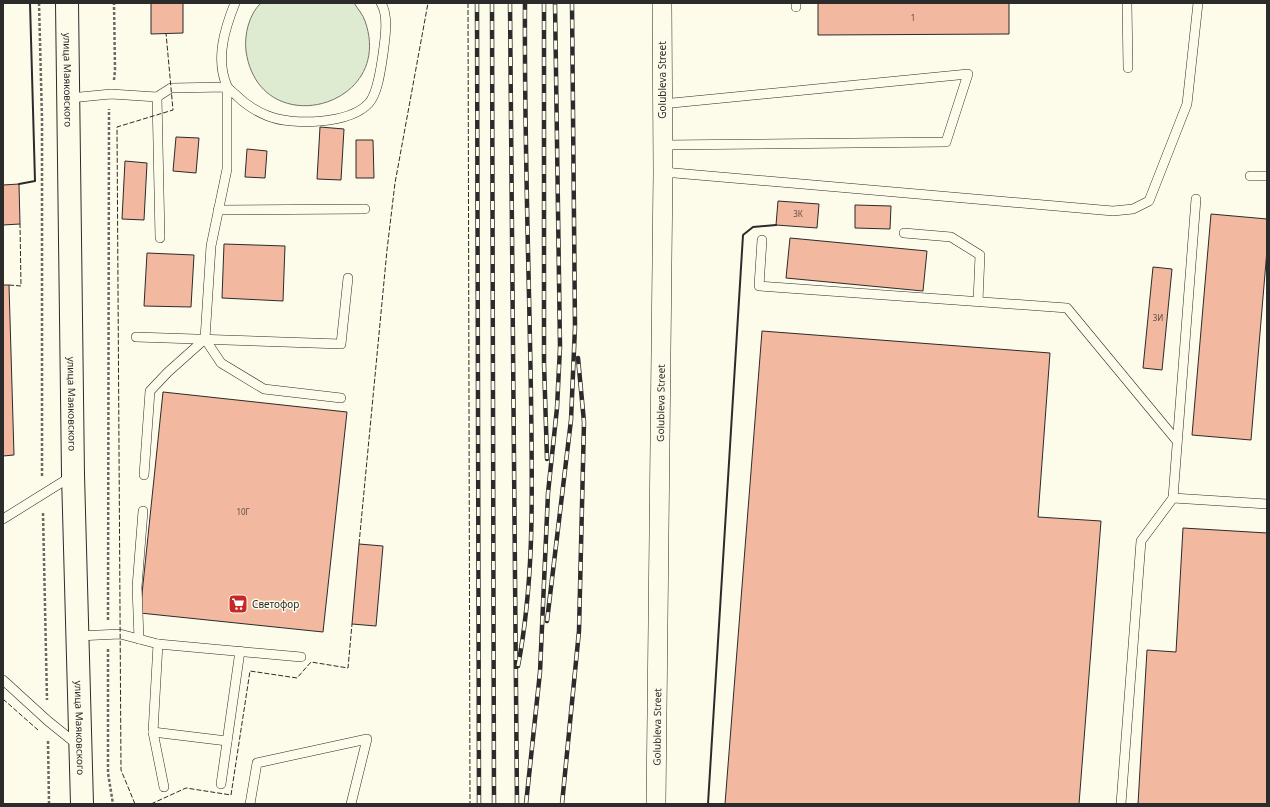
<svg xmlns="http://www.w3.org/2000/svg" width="1270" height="807" font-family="'Noto Sans',sans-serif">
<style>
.green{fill:#deebd1;stroke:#74746e}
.building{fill:#f2b8a0;stroke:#2b2b2b}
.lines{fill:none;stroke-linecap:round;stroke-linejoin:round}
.lane-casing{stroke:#2b2b2b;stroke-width:10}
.street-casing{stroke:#2b2b2b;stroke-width:20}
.secondary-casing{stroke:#2b2b2b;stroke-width:24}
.path{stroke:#6a6964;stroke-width:2.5;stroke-dasharray:3 2;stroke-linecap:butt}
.lane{stroke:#fdfbea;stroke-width:9}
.street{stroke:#fdfbea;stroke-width:19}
.secondary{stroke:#fdfbea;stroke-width:22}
.rail-casing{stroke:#2b2b2b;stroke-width:4.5}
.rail{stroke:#fdfbea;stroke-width:3;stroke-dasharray:9;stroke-linecap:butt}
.fence{stroke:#2b2b2b;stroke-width:1;stroke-dasharray:5 2;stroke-linecap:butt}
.wall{stroke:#2b2b2b;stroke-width:2}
.labels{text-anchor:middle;stroke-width:3;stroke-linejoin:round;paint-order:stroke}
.number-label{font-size:8px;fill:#5d4e48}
.street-label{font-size:10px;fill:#2b2b2b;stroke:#fdfbea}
.poi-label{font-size:10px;fill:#2b2b2b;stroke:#fdfbea;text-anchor:start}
</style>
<rect width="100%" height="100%" fill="#fdfbea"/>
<path class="green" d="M261 3H354C358 9 363 15 365 21 396 108 259 144 246 51 244 35 249 14 261 3Z"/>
<g class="building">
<path d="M151 3H183V33L151 34Z"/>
<path d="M818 3H1009V34L818 35Z"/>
<path d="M320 127 344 129 341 180 317 179Z"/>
<path d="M176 137 199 138 196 173 173 171Z"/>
<path d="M356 140H373L374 178H356Z"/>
<path d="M247 149 267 151 265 178 245 177Z"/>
<path d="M125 161 147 163 144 220 122 219Z"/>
<path d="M19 184 20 224 3 225V185Z"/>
<path d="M778 201 819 204 817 228 776 225Z"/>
<path d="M855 205 891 206 890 229 855 228Z"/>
<path d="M1211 214 1267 219V250L1251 440 1192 435Z"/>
<path d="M790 238 927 251 923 291 786 278Z"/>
<path d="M224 244 285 246 283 301 222 298Z"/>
<path d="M147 253 194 255 191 307 144 306Z"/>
<path d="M1153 267 1172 269 1162 370 1143 368Z"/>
<path d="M3 285H9L14 455 3 456Z"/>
<path d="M762 331 1050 353 1038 517 1101 521 1079 804H725Z"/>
<path d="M163 392 347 412 323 632 140 613Z"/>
<path d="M1183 528 1267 533V804H1138L1147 650 1176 652Z"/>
<path d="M359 544 383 546 376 626 352 624Z"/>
</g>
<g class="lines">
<g class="lane-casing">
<g id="lane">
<path d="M235 3C225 28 215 59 227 86 229 90 234 93 237 96 245 104 258 112 268 116 293 126 350 124 369 103 378 93 381 67 383 54 385 39 389 16 381 3"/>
<path d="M1127 3 1128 68"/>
<path d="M796 7V3"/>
<path d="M70 98 111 94 157 97 160 238"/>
<path d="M662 104 968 74 946 142 663 145"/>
<path d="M663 172 1113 211 1133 209 1149 201 1187 104 1198 3"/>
<path d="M1250 176H1267"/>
<path d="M218 210 365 209"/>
<path d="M904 233 951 237 980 255 978 301"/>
<path d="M762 240 759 286 1067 308 1177 441"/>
<path d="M136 337 341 344 348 278"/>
<path d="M205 339 221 363 264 389 341 398"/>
<path d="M144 475 150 391 168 372 205 339 211 246 227 169V87L171 88 157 97"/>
<path d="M1173 498 1196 199"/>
<path d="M3 519 72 476"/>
<path d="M78 636 120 634 158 644 153 732 164 787"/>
<path d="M139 639 137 587 143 511"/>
<path d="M158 644 301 657"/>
<path d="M3 680 48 721 79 746"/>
<path d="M153 732 227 741"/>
<path d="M221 784 240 651"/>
<path d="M250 804 257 763 367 739 351 804"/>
<path d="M1121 804 1141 541 1173 498 1267 504"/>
</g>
</g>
<g class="street-casing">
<g id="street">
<path id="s1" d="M656 804 663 172 662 3"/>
</g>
</g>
<g class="secondary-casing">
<g id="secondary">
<path id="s2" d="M67 3 73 475 82 804"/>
</g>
</g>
<g class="path">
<path d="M39 3 42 119V478"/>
<path d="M114 80 115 70 114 3"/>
<path d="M43 513 47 700"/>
<path d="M108 620 109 109"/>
<path d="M108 649V773L113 804"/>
<path d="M48 741 49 804"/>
</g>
<use href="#lane" class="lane"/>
<use href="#street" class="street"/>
<use href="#secondary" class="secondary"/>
<g class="rail-casing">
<g id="rail">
<path d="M477 3 479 804"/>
<path d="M492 3 494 804"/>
<path d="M510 3 517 804"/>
<path d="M544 3V363L547 459"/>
<path d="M547 621 571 420 575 327 572 3"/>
<path d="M518 666C535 577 532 487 531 397 529 266 524 134 525 3"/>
<path d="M526 804 540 672 548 493 557 408 560 347 555 3"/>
<path d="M562 804 579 631 584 422 578 358"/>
</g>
</g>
<use href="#rail" class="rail"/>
<g class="fence">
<path d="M468 3 470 804"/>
<path d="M9 285 21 286 20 224"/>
<path d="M359 544 387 250 395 183 428 3"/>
<path d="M3 699 38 730"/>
<path d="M135 804 121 770 117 127 173 110 166 33"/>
<path d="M151 804 186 788 231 795 250 671 297 678 311 662 348 668 352 624"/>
</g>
<g class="wall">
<path d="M19 184 35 181 30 3"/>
<path d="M708 804 743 235 753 227 776 225"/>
</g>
</g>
<defs>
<g id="supermarket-square" transform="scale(1)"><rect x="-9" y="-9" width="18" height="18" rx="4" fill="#c62828" stroke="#fdfbea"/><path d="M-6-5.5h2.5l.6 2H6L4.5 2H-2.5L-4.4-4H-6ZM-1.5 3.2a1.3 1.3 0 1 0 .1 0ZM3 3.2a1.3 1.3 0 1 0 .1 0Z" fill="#fff"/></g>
</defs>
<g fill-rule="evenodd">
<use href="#supermarket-square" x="238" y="604"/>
</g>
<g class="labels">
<g class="number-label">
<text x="913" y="21">1</text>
<text x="798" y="217">3К</text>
<text x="1158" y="321">3И</text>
<text x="243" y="515">10Г</text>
</g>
<g class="street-label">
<text dy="4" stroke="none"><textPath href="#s2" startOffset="77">улица Маяковского</textPath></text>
<text transform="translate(662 80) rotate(-90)" y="4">Golubleva Street</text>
<text dy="4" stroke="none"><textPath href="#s2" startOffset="401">улица Маяковского</textPath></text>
<text dy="4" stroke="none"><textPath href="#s1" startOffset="401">Golubleva Street</textPath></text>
<text dy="4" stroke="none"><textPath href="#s2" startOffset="725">улица Маяковского</textPath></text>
<text dy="4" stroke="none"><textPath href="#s1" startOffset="77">Golubleva Street</textPath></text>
</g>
<g class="poi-label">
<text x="252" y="608">Светофор</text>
</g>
</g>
<rect width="1270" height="807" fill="none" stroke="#2b2b2b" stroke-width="8"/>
</svg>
